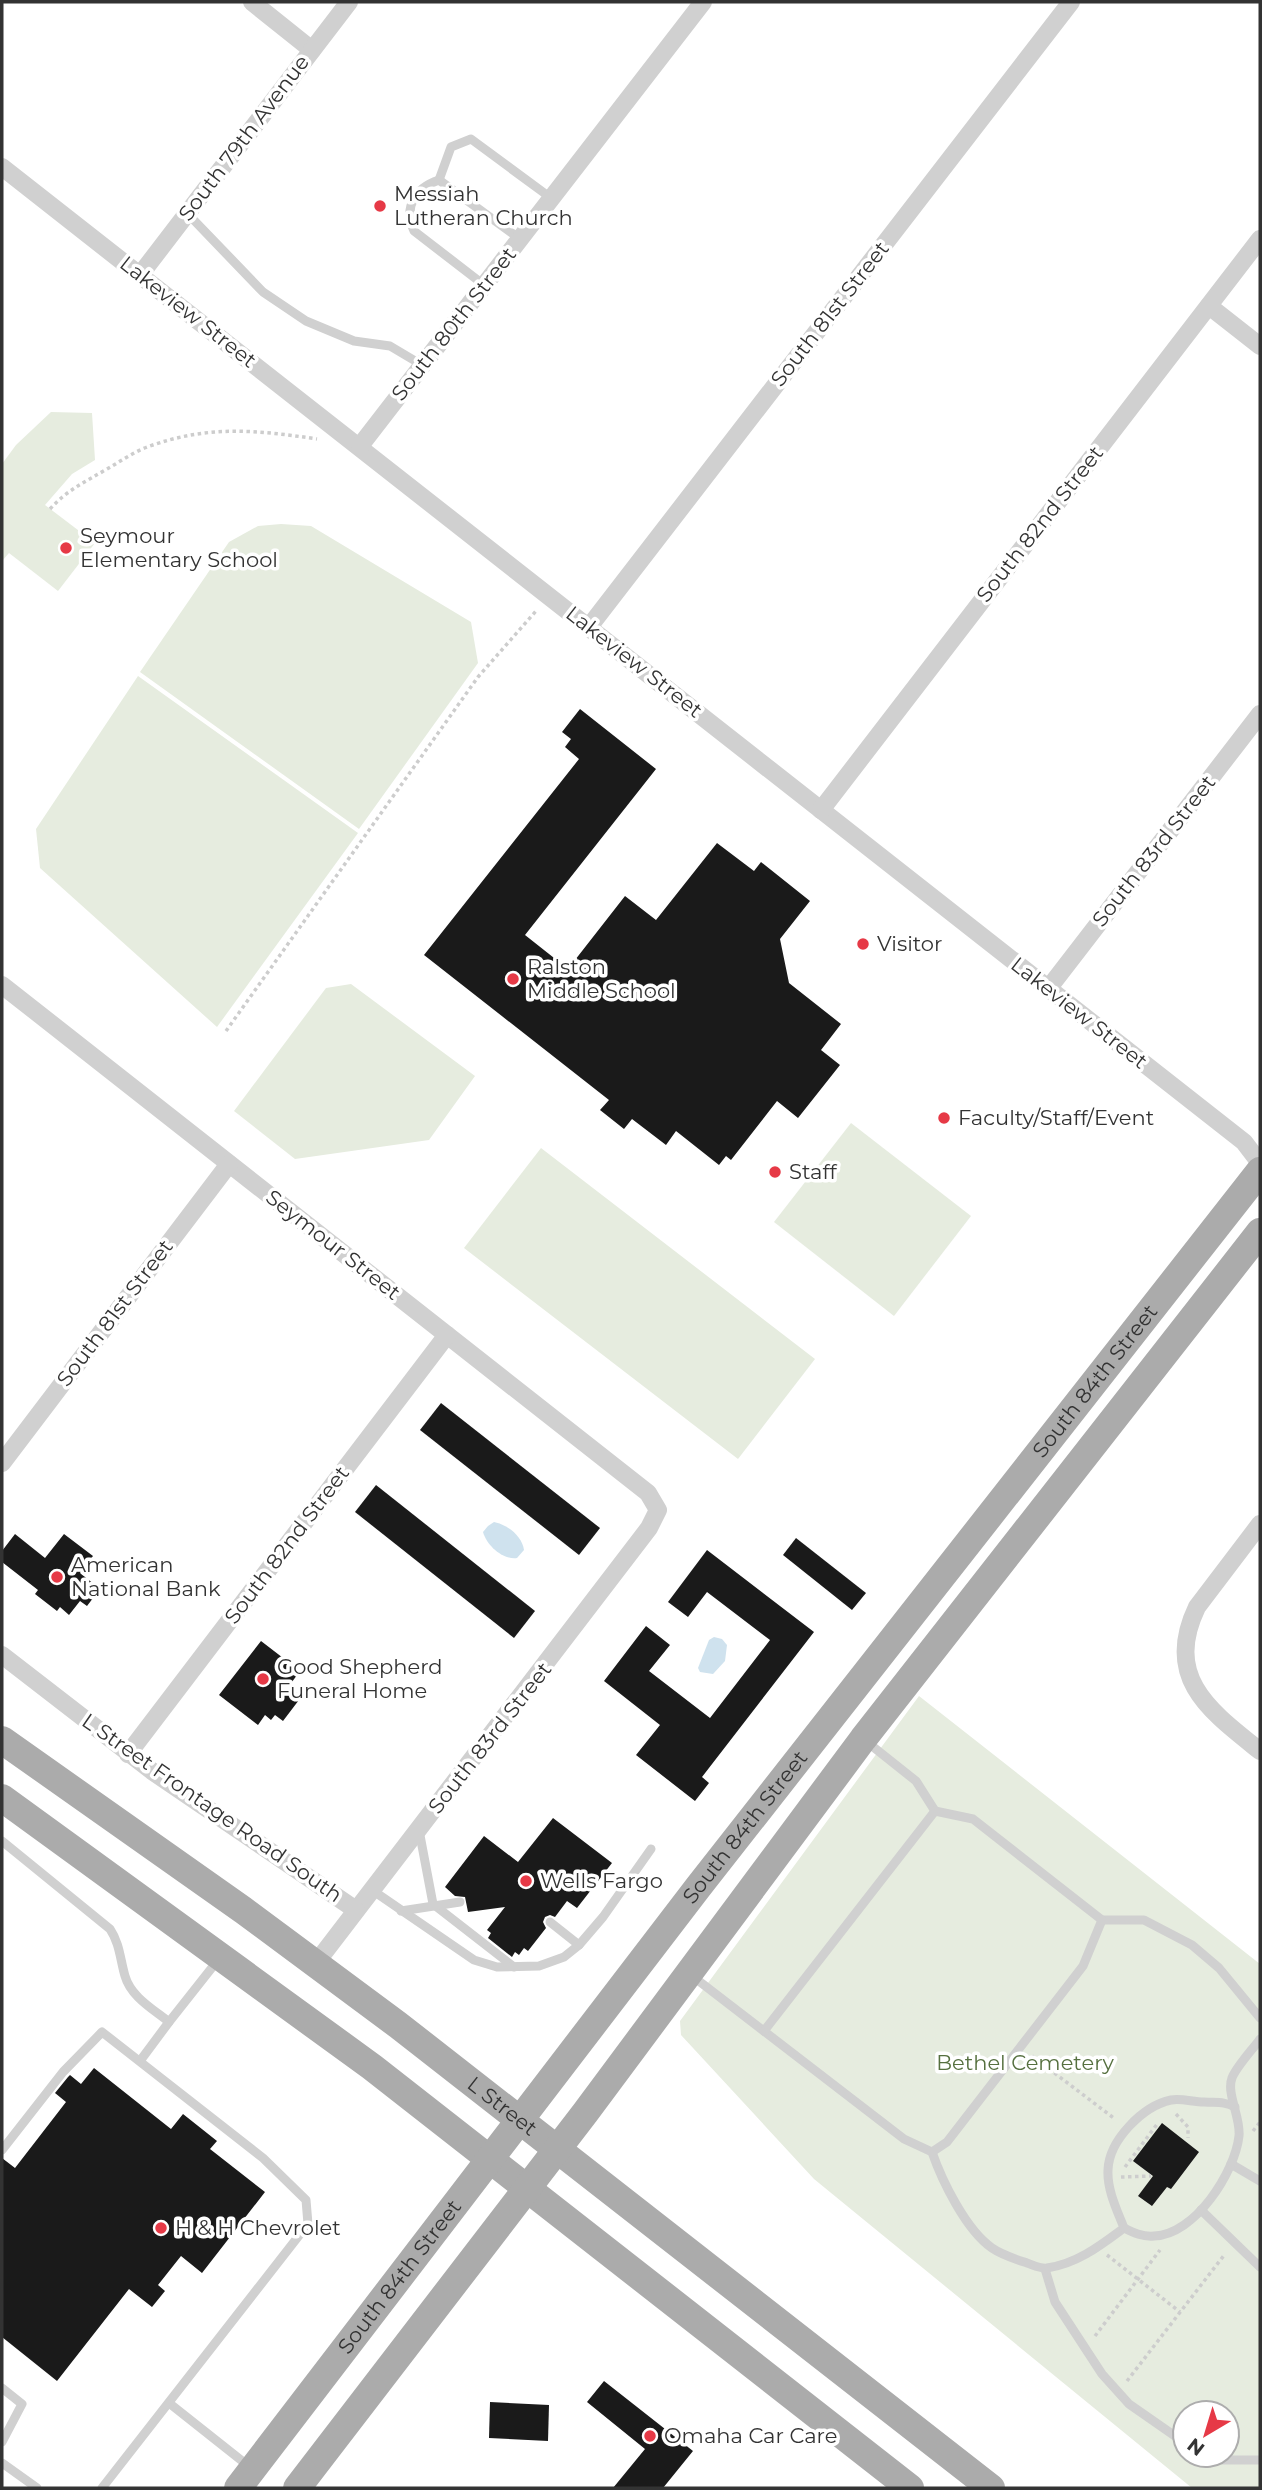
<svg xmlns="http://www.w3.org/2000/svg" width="1262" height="2490" font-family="Montserrat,sans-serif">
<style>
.green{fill:#e6ecdf;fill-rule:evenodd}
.water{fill:#cfe2ee}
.building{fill:#1a1a1a}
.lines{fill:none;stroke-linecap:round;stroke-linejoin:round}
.path{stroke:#cdcdcd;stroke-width:3.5;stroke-dasharray:3.5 3.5;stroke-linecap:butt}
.lane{stroke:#d0d0d0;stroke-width:9}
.street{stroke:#d0d0d0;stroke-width:18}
.primary{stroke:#ababab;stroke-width:28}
.poi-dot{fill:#e63946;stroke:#fff;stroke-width:2.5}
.labels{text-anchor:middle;stroke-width:7;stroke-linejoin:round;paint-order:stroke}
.street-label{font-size:21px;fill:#333;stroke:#fff}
.poi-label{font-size:21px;fill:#333;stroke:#fff;text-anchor:start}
.park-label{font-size:21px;fill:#56703f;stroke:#fff}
</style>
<rect width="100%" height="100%" fill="#fff"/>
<g class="green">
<path d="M51 412 92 413 95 460 72 474 45 505 95 543 58 591 9 553 2 561V464L16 445Z"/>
<path d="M281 524 311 526 471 622 478 663 359 829 140 672 229 542 258 526Z"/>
<path d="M138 676 358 833 217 1027 40 868 36 829Z"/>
<path d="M351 984 475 1076 429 1140 295 1159 234 1111 326 988Z"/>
<path d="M851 1123 971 1216 894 1316 774 1222Z"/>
<path d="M541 1148 815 1359 738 1459 464 1248Z"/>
<path d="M919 1696 1260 1964V2488H1192L814 2179 681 2035 680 2021ZM1185 2413H1227V2455H1185Z"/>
</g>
<g class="water">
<path d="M494 1522C508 1525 522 1536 524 1550L517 1558C503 1560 487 1546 483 1532L488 1526Z"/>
<path d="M714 1637 722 1639 727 1645 725 1661 713 1674 700 1672 698 1668 709 1640Z"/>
</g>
<g class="building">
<path d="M580 709 656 769 525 935 568 969 625 896 656 920 717 843 754 871 761 862 810 901 780 939 789 983 841 1024 821 1050 840 1065 798 1118 777 1101 731 1160 726 1156 719 1165 676 1131 666 1145 632 1119 624 1129 600 1110 609 1100 424 955 579 759 565 747 571 739 562 732Z"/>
<path d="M441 1403 600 1528 579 1555 420 1430Z"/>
<path d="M376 1485 535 1611 514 1638 355 1512Z"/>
<path d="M15 1534 45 1558 64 1534 93 1556 80 1573 100 1589 87 1606 80 1601 69 1615 60 1607 57 1611 35 1594 38 1590 2 1562V1551Z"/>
<path d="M796 1538 866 1593 852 1610 783 1555Z"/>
<path d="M707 1550 814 1632 702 1777 709 1783 695 1801 636 1755 660 1725 604 1681 646 1626 670 1645 649 1671 710 1718 770 1640 707 1592 688 1617 668 1602Z"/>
<path d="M261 1641 300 1671 289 1686 302 1696 283 1721 275 1715 271 1720 265 1715 258 1725 219 1695Z"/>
<path d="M553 1818 612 1863 577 1908 567 1901 555 1917 550 1915 545 1917 543 1922 546 1928 528 1951 524 1948 519 1955 515 1952 512 1957 488 1938 491 1933 487 1930 505 1907 468 1912 465 1897 455 1896 445 1887 484 1836 518 1862Z"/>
<path d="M94 2068 171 2129 183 2114 217 2141 210 2149 265 2192 202 2273 181 2256 158 2285 165 2291 152 2307 129 2289 57 2381 2 2337V2158L15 2168 66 2102 55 2093 68 2077 70 2075 81 2084Z"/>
<path d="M1162 2123 1199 2152 1171 2189 1167 2187 1152 2206 1138 2196 1153 2176 1133 2161Z"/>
<path d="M604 2381 693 2451 663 2488H613L645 2449 587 2402Z"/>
<path d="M490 2402 549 2405 548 2441 489 2438Z"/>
</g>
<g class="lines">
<g class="path">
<path d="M50 509C67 490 85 482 107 469 121 461 135 451 150 446 209 425 256 430 317 439"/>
<path d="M226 1031 478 677 536 611"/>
<path d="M1032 2056 1115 2119"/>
<path d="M1176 2114 1188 2127V2138"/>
<path d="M1253 2131 1260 2122"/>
<path d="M1125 2167 1158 2123"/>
<path d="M1121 2177 1151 2176"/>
<path d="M1107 2255 1180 2312"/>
<path d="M1095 2336 1160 2250"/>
<path d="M1127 2381 1225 2254"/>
</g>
<g class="lane">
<path d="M439 180 451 147 471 139 551 198"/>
<path d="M187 213 263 292 306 321 354 341 390 346 422 365"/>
<path d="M484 285 414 231C403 207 415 188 439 180L520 239"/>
<path d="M867 1742 916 1781 935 1811"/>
<path d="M419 1830 433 1904 514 1967"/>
<path d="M2 1841 110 1929C120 1944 120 1959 125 1976 131 1997 153 2009 169 2022L218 1960"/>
<path d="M372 1890 474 1960 497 1967 539 1966 564 1957 579 1945 603 1917 651 1849"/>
<path d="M401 1911 460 1902"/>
<path d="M550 1922 579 1945"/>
<path d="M691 1975 904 2139 932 2152C942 2181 966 2230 992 2248 1002 2255 1015 2259 1027 2263 1033 2265 1041 2269 1047 2268 1077 2264 1101 2245 1124 2228 1117 2210 1107 2190 1108 2170 1109 2140 1143 2106 1171 2100 1181 2098 1193 2102 1204 2102 1216 2103 1224 2101 1235 2107"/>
<path d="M764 2031 935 1811 973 1819 1102 1920H1144L1192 1945 1219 1968 1260 2018"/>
<path d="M140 2061 169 2022"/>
<path d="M2 2150 63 2072 102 2032 263 2158 306 2200 308 2224 102 2488"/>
<path d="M932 2152 947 2142 1083 1966 1102 1920"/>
<path d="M1231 2164 1260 2181"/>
<path d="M1201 2210 1260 2267"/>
<path d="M1124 2228C1134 2233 1143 2237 1154 2236 1195 2235 1235 2172 1239 2136 1241 2118 1226 2093 1232 2078 1236 2067 1253 2049 1260 2039"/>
<path d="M1045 2269 1055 2302 1102 2374 1129 2404 1185 2443"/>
<path d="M2 2388 22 2404 2 2442"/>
<path d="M169 2403 251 2468"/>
<path d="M1211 2455 1223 2460H1260"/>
<path d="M2 2463 37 2488"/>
</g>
<g class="street">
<path d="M252 2 312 50"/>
<path d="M2 167 1244 1142 1260 1163"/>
<path d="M140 275 349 2"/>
<path d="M1209 306 1260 346"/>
<path d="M360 446 703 2"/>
<path d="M589 627 1071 2"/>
<path d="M821 810 1260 239"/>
<path d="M2 985 648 1493 658 1510 649 1528 316 1963"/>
<path d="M1048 989 1260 714"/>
<path d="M2 1463 229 1164"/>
<path d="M1260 1524 1197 1607C1163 1678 1210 1711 1260 1751"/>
<path d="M2 1655 152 1771 356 1910"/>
<path d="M128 1754 447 1335"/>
</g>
<g class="primary">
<path id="s1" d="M2 1740 243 1910 398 2025 991 2488"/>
<path d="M2 1798 372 2067 910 2488"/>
<path id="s2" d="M238 2488 699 1886 1260 1171"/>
<path d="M297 2488 585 2113 863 1739 1260 1232"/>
</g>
</g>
<g class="poi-dot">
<circle cx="380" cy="206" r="7"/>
<circle cx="66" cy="548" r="7"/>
<circle cx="863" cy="944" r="7"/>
<circle cx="513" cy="979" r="7"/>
<circle cx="944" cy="1118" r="7"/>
<circle cx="775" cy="1172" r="7"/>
<circle cx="57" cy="1577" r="7"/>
<circle cx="263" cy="1679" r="7"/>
<circle cx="526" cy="1881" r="7"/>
<circle cx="161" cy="2228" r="7"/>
<circle cx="650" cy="2436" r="7"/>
</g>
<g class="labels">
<g class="street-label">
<text transform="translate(244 138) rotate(-53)" y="7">South 79th Avenue</text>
<text transform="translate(188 312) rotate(38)" y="7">Lakeview Street</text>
<text transform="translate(830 314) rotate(-52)" y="7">South 81st Street</text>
<text transform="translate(454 324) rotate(-52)" y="7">South 80th Street</text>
<text transform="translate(1040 524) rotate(-52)" y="7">South 82nd Street</text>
<text transform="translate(634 662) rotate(38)" y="7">Lakeview Street</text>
<text transform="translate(1154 851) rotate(-52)" y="7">South 83rd Street</text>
<text transform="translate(1079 1013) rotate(38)" y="7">Lakeview Street</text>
<text transform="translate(333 1245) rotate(38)" y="7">Seymour Street</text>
<text transform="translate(115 1313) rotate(-53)" y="7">South 81st Street</text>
<text dy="7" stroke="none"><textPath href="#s2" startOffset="1400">South 84th Street</textPath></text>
<text transform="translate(287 1545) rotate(-53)" y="7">South 82nd Street</text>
<text transform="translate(490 1738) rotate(-52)" y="7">South 83rd Street</text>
<text transform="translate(212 1808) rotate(35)" y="7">L Street Frontage Road South</text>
<text dy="7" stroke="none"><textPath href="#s2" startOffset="833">South 84th Street</textPath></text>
<text dy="7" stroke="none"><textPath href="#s1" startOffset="620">L Street</textPath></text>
<text dy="7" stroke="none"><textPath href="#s2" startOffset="266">South 84th Street</textPath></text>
</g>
<g class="poi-label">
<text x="394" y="201">Messiah<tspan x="394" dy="24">Lutheran Church</tspan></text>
<text x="80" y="543">Seymour<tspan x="80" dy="24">Elementary School</tspan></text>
<text x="877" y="951">Visitor</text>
<text x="527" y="974">Ralston<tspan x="527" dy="24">Middle School</tspan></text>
<text x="958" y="1125">Faculty/Staff/Event</text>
<text x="789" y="1179">Staff</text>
<text x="71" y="1572">American<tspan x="71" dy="24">National Bank</tspan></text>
<text x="277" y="1674">Good Shepherd<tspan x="277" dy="24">Funeral Home</tspan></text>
<text x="540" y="1888">Wells Fargo</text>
<text x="175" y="2235">H &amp; H Chevrolet</text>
<text x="664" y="2443">Omaha Car Care</text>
</g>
<g class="park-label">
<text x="1025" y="2070">Bethel Cemetery</text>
</g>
</g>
<rect width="1262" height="2490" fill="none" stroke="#333333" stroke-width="7"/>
<g transform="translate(1206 2434) rotate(218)"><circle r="33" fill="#ffffff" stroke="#adadad" stroke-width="2"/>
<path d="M0-5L12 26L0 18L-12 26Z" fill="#e63946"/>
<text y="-10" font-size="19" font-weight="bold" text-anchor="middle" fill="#333333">N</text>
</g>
</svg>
